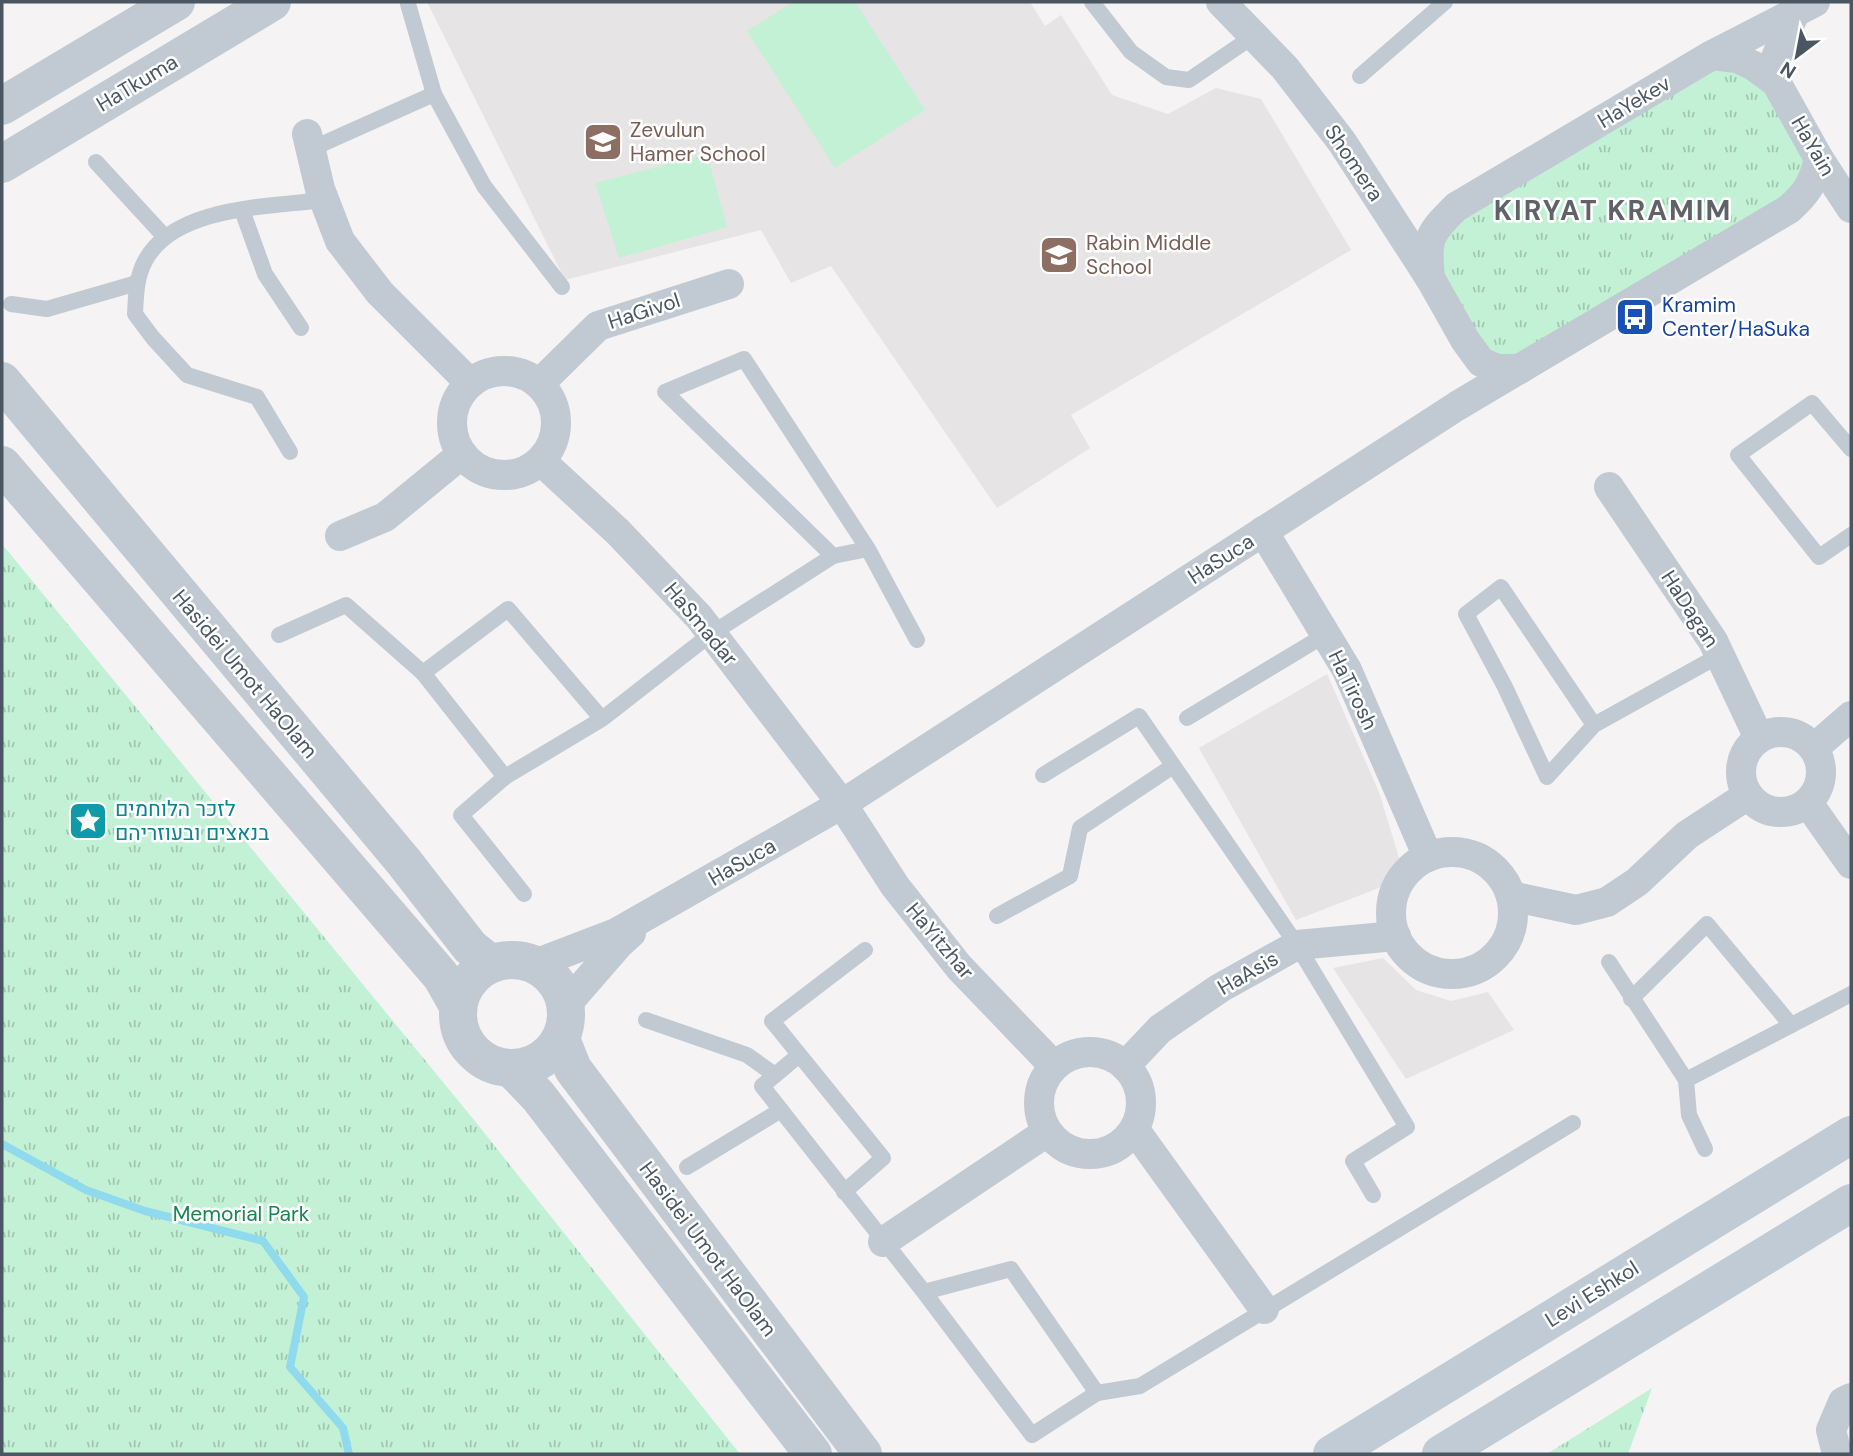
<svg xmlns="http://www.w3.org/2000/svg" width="1853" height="1456" font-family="'DM Sans',Heebo,sans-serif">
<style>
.education{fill:#e6e4e5}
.grass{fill:#c3f1d5}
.park{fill:url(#park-tufts)}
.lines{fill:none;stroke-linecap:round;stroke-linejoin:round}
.stream{stroke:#90daee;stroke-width:8}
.service{stroke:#c1cad2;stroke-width:16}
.minor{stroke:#c1cad2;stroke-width:30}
.tertiary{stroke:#c1cad2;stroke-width:38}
.secondary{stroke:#c1cbd6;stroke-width:38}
.labels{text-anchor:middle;stroke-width:5;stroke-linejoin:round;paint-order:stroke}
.street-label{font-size:21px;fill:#4a5661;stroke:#fff}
.education-label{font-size:21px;fill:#785e54;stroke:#fff;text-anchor:start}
.transit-label{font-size:21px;fill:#164399;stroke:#fff;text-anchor:start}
.culture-label{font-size:21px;fill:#0d838f;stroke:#fff;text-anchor:start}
.park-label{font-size:21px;fill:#17864f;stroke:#fff}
.district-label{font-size:28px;font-weight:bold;letter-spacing:2px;fill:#5f6368;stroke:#fff}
</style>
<defs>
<pattern id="park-tufts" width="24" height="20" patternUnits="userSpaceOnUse" patternTransform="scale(1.75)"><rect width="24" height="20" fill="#c3f1d5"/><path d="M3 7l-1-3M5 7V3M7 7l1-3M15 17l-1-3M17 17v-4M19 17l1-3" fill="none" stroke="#a0c6b0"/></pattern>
</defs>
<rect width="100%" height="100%" fill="#f5f3f3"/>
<g class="education">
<path d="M427 2H1030L1045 26 1061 15 1112 95 1168 114 1216 88 1261 99 1351 250 1071 415 1090 448 997 508 831 266 791 283 761 230 565 280Z"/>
<path d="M1327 674 1379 792 1401 864 1384 886 1296 920 1199 748Z"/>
<path d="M1383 958 1416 990 1451 1001 1488 992 1514 1030 1406 1079 1333 968Z"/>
</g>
<g class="grass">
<path d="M793 2H855L925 110 835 168 747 31Z"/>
<path d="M707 154 727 227 619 258 595 183Z"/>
</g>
<g class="park">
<path d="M1712 55 1754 66 1814 178 1497 369 1430 278 1435 228Z"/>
<path d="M2 544 474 1120 740 1454H2Z"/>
<path d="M1652 1388 1628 1454H1547Z"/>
</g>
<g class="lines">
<path class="stream" d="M2 1144 86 1190 145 1211 263 1241 304 1297 290 1367 343 1428 349 1454"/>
<g class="service">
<path d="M1092 2 1131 52 1166 77 1189 80 1255 35"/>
<path d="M408 4 434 94 484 186 562 287"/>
<path d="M1360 76 1445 2"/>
<path d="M311 149 434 94"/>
<path d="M96 162 164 236"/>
<path d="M242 210 265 274 301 328"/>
<path d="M11 304 47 309 137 283"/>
<path d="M1851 449 1812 403 1738 455 1819 557 1851 535"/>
<path d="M290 452 257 397 187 375 153 338 135 314C136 296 136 278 145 261 174 206 269 207 323 200"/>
<path d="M868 549 833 556 665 392 744 359 868 549 917 640"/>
<path d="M279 635 346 605 423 673"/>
<path d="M1187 718 1325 635"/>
<path d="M602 719 508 609 423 673 505 777 602 719 711 634 833 556"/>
<path d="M1594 725 1501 587 1466 614 1505 687 1547 777 1594 725 1720 655"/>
<path d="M1043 775 1139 716 1297 945 1407 1127 1353 1161 1373 1195"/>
<path d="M505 777 461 815 524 894"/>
<path d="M997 916 1070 876 1080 828 1173 766"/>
<path d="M1609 962 1686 1080 1851 994"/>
<path d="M1631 999 1707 924 1791 1025"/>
<path d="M646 1020 747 1055 775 1075"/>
<path d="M799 1055 762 1086 924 1292 1032 1435 1097 1393 1011 1269 924 1292"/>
<path d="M1686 1080 1689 1115 1705 1149"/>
<path d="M687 1167 781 1110"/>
<path d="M844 1192 883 1158 772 1021 865 950"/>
<path d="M1097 1393 1140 1386 1573 1123"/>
</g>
<g class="minor">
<path d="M1221 2 1285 68 1342 142 1430 278 1465 340 1481 362 1497 369H1520"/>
<path d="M1712 55 1737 58 1754 66 1776 82 1819 159 1851 208"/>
<path d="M1776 82 1775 60 1794 14"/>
<path d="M307 134 320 189 340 241 380 293 470 383"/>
<path d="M1430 278C1426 238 1428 235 1456 207L1712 55 1815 2"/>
<circle cx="504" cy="423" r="52"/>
<path d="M539 384 598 326 729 284"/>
<path d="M541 461 618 532 699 617 842 804 895 886 959 967 1054 1066"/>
<path d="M1609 487 1713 641 1759 738"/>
<path d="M1263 531 1347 670 1428 857"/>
<path d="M340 536 385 517 462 454"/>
<circle cx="1781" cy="772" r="40"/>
<path d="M1814 748 1851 716"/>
<path d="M1808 803 1851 864"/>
<circle cx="1452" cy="913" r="61"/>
<path d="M1511 896 1576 910 1607 902 1637 882 1687 835 1748 795"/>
<path d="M535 964 616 933 842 804 1457 406 1789 209C1808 192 1813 183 1819 159"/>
<path d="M566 1005 619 944 631 933"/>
<circle cx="1090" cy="1103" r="51"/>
<path d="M1125 1066 1160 1029 1220 988 1297 945 1396 936"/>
<path d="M1135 1130 1264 1309"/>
<path d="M883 1242 1047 1132"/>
<path d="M1837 1454 1831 1430 1843 1402 1851 1398"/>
</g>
<g class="tertiary">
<path d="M2 106 176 2"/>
<path d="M2 164 272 2"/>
<path d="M2 381 404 862 470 947 491 964"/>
<path d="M2 465 441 976 458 1006"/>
<circle cx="512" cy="1014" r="54"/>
<path d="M561 1039 573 1069 863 1454"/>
<path d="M511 1068 538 1096 813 1454"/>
</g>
<g class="secondary">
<path d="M1332 1454 1851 1135"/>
<path d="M1441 1454 1851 1203"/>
</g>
</g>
<defs>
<g id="school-square" transform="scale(2.0125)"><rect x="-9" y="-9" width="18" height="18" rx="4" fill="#8d6e63" stroke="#fff"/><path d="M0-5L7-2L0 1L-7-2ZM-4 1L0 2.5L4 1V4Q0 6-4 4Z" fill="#fff"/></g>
<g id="bus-square" transform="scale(2.0125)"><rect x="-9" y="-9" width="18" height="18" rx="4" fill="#1a4fb4" stroke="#fff"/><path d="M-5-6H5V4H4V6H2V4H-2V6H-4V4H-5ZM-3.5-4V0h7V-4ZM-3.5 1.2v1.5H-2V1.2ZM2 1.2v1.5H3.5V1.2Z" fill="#fff"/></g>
<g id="sight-square" transform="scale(2.0125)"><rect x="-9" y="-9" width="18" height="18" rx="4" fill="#0f9aa8" stroke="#fff"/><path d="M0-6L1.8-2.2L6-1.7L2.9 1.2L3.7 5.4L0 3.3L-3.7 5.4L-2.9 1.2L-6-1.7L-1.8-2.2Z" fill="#fff"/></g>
</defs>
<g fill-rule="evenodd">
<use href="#school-square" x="603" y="142"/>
<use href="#school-square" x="1059" y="255"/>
<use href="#bus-square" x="1635" y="317"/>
<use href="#sight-square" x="88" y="821"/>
</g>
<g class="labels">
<g class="street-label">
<text transform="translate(137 83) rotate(-31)" y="7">HaTkuma</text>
<text transform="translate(1634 102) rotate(-31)" y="7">HaYekev</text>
<text transform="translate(1813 146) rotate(60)" y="7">HaYain</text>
<text transform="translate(1354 163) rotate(56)" y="7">Shomera</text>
<text transform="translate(644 311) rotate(-18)" y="7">HaGivol</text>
<text transform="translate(1221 559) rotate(-33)" y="7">HaSuca</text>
<text transform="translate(1690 609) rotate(57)" y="7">HaDagan</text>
<text transform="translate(701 624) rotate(50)" y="7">HaSmadar</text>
<text transform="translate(245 674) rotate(50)" y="7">Hasidei Umot HaOlam</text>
<text transform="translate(1353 690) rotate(64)" y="7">HaTirosh</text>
<text transform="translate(742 862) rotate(-30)" y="7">HaSuca</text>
<text transform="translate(940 941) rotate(50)" y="7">HaYitzhar</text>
<text transform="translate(1248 973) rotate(-30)" y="7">HaAsis</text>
<text transform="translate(708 1249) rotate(53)" y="7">Hasidei Umot HaOlam</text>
<text transform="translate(1592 1294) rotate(-32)" y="7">Levi Eshkol</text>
</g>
<g class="education-label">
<text x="630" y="137">Zevulun<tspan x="630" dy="24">Hamer School</tspan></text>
<text x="1086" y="250">Rabin Middle<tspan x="1086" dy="24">School</tspan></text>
</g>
<g class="transit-label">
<text x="1662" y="312">Kramim<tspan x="1662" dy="24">Center/HaSuka</tspan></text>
</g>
<g class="culture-label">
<text x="115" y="816">לזכר הלוחמים<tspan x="115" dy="24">בנאצים ובעוזריהם</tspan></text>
</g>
<g class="park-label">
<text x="241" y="1221">Memorial Park</text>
</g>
<g class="district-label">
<text x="1613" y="220">KIRYAT KRAMIM</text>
</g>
</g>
<rect width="1853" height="1456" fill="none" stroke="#4a5661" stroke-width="7"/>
<g transform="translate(1797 56) rotate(212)" stroke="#ffffff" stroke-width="5" paint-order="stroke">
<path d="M0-5L12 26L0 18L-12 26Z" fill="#4a5661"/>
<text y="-10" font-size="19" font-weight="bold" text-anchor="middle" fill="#4a5661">N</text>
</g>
</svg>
